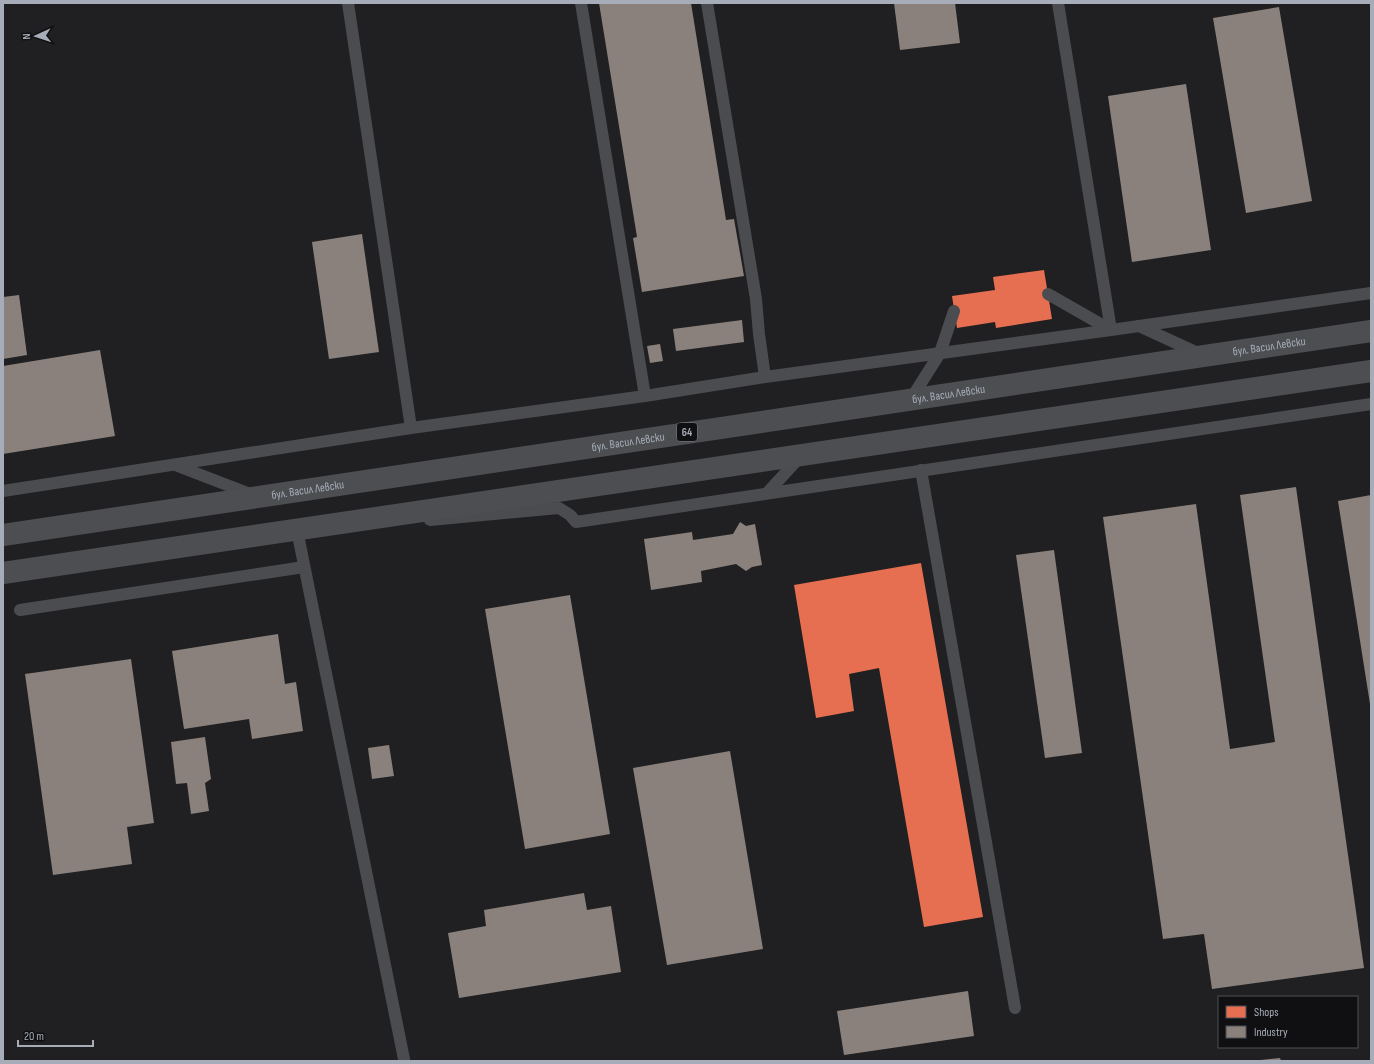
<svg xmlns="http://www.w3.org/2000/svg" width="1374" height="1064" font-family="'Sofia Sans Condensed',sans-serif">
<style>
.built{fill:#202022;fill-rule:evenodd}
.shops{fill:#e76f51}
.industry{fill:#8a817c}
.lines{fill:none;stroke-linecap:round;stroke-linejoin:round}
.service{stroke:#4a4c4f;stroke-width:12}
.primary{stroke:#4c4e51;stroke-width:22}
.labels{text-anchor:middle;stroke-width:4;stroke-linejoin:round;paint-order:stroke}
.shield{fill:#101012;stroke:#7a7e86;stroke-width:1}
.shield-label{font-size:11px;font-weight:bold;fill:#a7adb8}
.street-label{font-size:12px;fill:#a7adb8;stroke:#101012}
</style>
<rect width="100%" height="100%" fill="#161616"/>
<path class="built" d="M3 3H1371V1061H3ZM1219 997H1357V1047H1219Z"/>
<g class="shops">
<path d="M1044 270 1052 319 996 328 995 322 957 328 952 296 995 290 993 277Z"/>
<path d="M921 563 983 917 924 927 879 668 849 674 854 711 816 718 794 585Z"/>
</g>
<g class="industry">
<path d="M599 3H691L726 220 734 219 744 276 642 292 633 238 637 237Z"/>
<path d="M894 3H955L960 43 900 50Z"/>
<path d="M1279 7 1312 201 1246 213 1213 18Z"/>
<path d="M1186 84 1211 250 1132 262 1108 96Z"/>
<path d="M362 234 379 352 329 359 312 242Z"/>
<path d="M19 295 27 355 3 359V297Z"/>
<path d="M742 320 744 342 676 351 673 329Z"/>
<path d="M660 344 663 361 650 363 647 346Z"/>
<path d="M100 350 115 436 3 454V366Z"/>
<path d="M1296 487 1364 968 1212 989 1204 934 1163 939 1103 517 1196 504 1230 749 1275 742 1240 495Z"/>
<path d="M1371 495V704H1370L1338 501Z"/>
<path d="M740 522 746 526 755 524 762 565 752 567 746 571 736 564 701 571 702 582 651 590 644 539 692 532 693 540 733 534Z"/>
<path d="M1054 550 1082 753 1045 758 1016 555Z"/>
<path d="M570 595 610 834 525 849 485 609Z"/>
<path d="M278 634 285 684 296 682 303 731 252 739 249 719 184 729 172 651Z"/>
<path d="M131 659 154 823 127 827 132 864 53 875 25 674Z"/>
<path d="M205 737 211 779 205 783 209 811 191 814 187 783 176 784 171 742Z"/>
<path d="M389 745 394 776 372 779 368 748Z"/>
<path d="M730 751 763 949 667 965 633 768Z"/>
<path d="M584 893 587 910 611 906 621 972 459 998 448 933 486 926 484 910Z"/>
<path d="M968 991 974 1036 844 1055 837 1011Z"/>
<path d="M1280 1058 1281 1061H1261V1060Z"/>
</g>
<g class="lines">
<g class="service">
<path d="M348 3 411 428"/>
<path d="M581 3 645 396"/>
<path d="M707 3 756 299 759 334 765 377"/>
<path d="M1058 3 1111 330"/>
<path d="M1048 294 1111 330"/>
<path d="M1139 326 1200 354"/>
<path d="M911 399 940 353 954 311"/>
<path d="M175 465 253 495"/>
<path d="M921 470 1015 1008"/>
<path d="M3 491 411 428 645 396 765 377 1111 330 1371 293"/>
<path d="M767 493 801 456"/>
<path d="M430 520 559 508 570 515 576 522 1371 404"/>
<path d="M297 530 404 1059"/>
<path d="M20 610 304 567"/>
</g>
<g class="primary">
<path id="s1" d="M3 535 1371 331"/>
<path d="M3 573 1371 371"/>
</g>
</g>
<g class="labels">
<rect class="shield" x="677" y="423" width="20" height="18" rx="3"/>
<g class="shield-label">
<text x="687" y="436">64</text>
</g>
<g class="street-label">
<text dy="4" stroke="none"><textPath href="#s1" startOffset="1280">бул. Васил Левски</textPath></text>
<text dy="4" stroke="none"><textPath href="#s1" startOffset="956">бул. Васил Левски</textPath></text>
<text dy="4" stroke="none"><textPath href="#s1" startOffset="632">бул. Васил Левски</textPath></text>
<text dy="4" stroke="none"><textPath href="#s1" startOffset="308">бул. Васил Левски</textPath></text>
</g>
</g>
<rect width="1374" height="1064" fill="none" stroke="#a7adb8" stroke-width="8"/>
<rect x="1218" y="996" width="140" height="52" fill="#101012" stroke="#4c4f54"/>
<rect x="1226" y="1006" width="20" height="12" fill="#e76f51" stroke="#4c4f54"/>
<text x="1254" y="1016" font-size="12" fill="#a7adb8">Shops</text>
<rect x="1226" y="1026" width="20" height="12" fill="#8a817c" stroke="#4c4f54"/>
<text x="1254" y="1036" font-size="12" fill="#a7adb8">Industry</text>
<g transform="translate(36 36) rotate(267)" stroke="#101012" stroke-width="3" paint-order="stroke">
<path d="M0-3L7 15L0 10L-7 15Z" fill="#a7adb8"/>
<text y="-6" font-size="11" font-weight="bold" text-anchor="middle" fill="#a7adb8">N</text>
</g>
<path d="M18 1040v6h75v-6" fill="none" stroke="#a7adb8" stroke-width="2"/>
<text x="24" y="1040" font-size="12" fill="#a7adb8" stroke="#101012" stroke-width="3" paint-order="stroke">20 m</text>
</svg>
